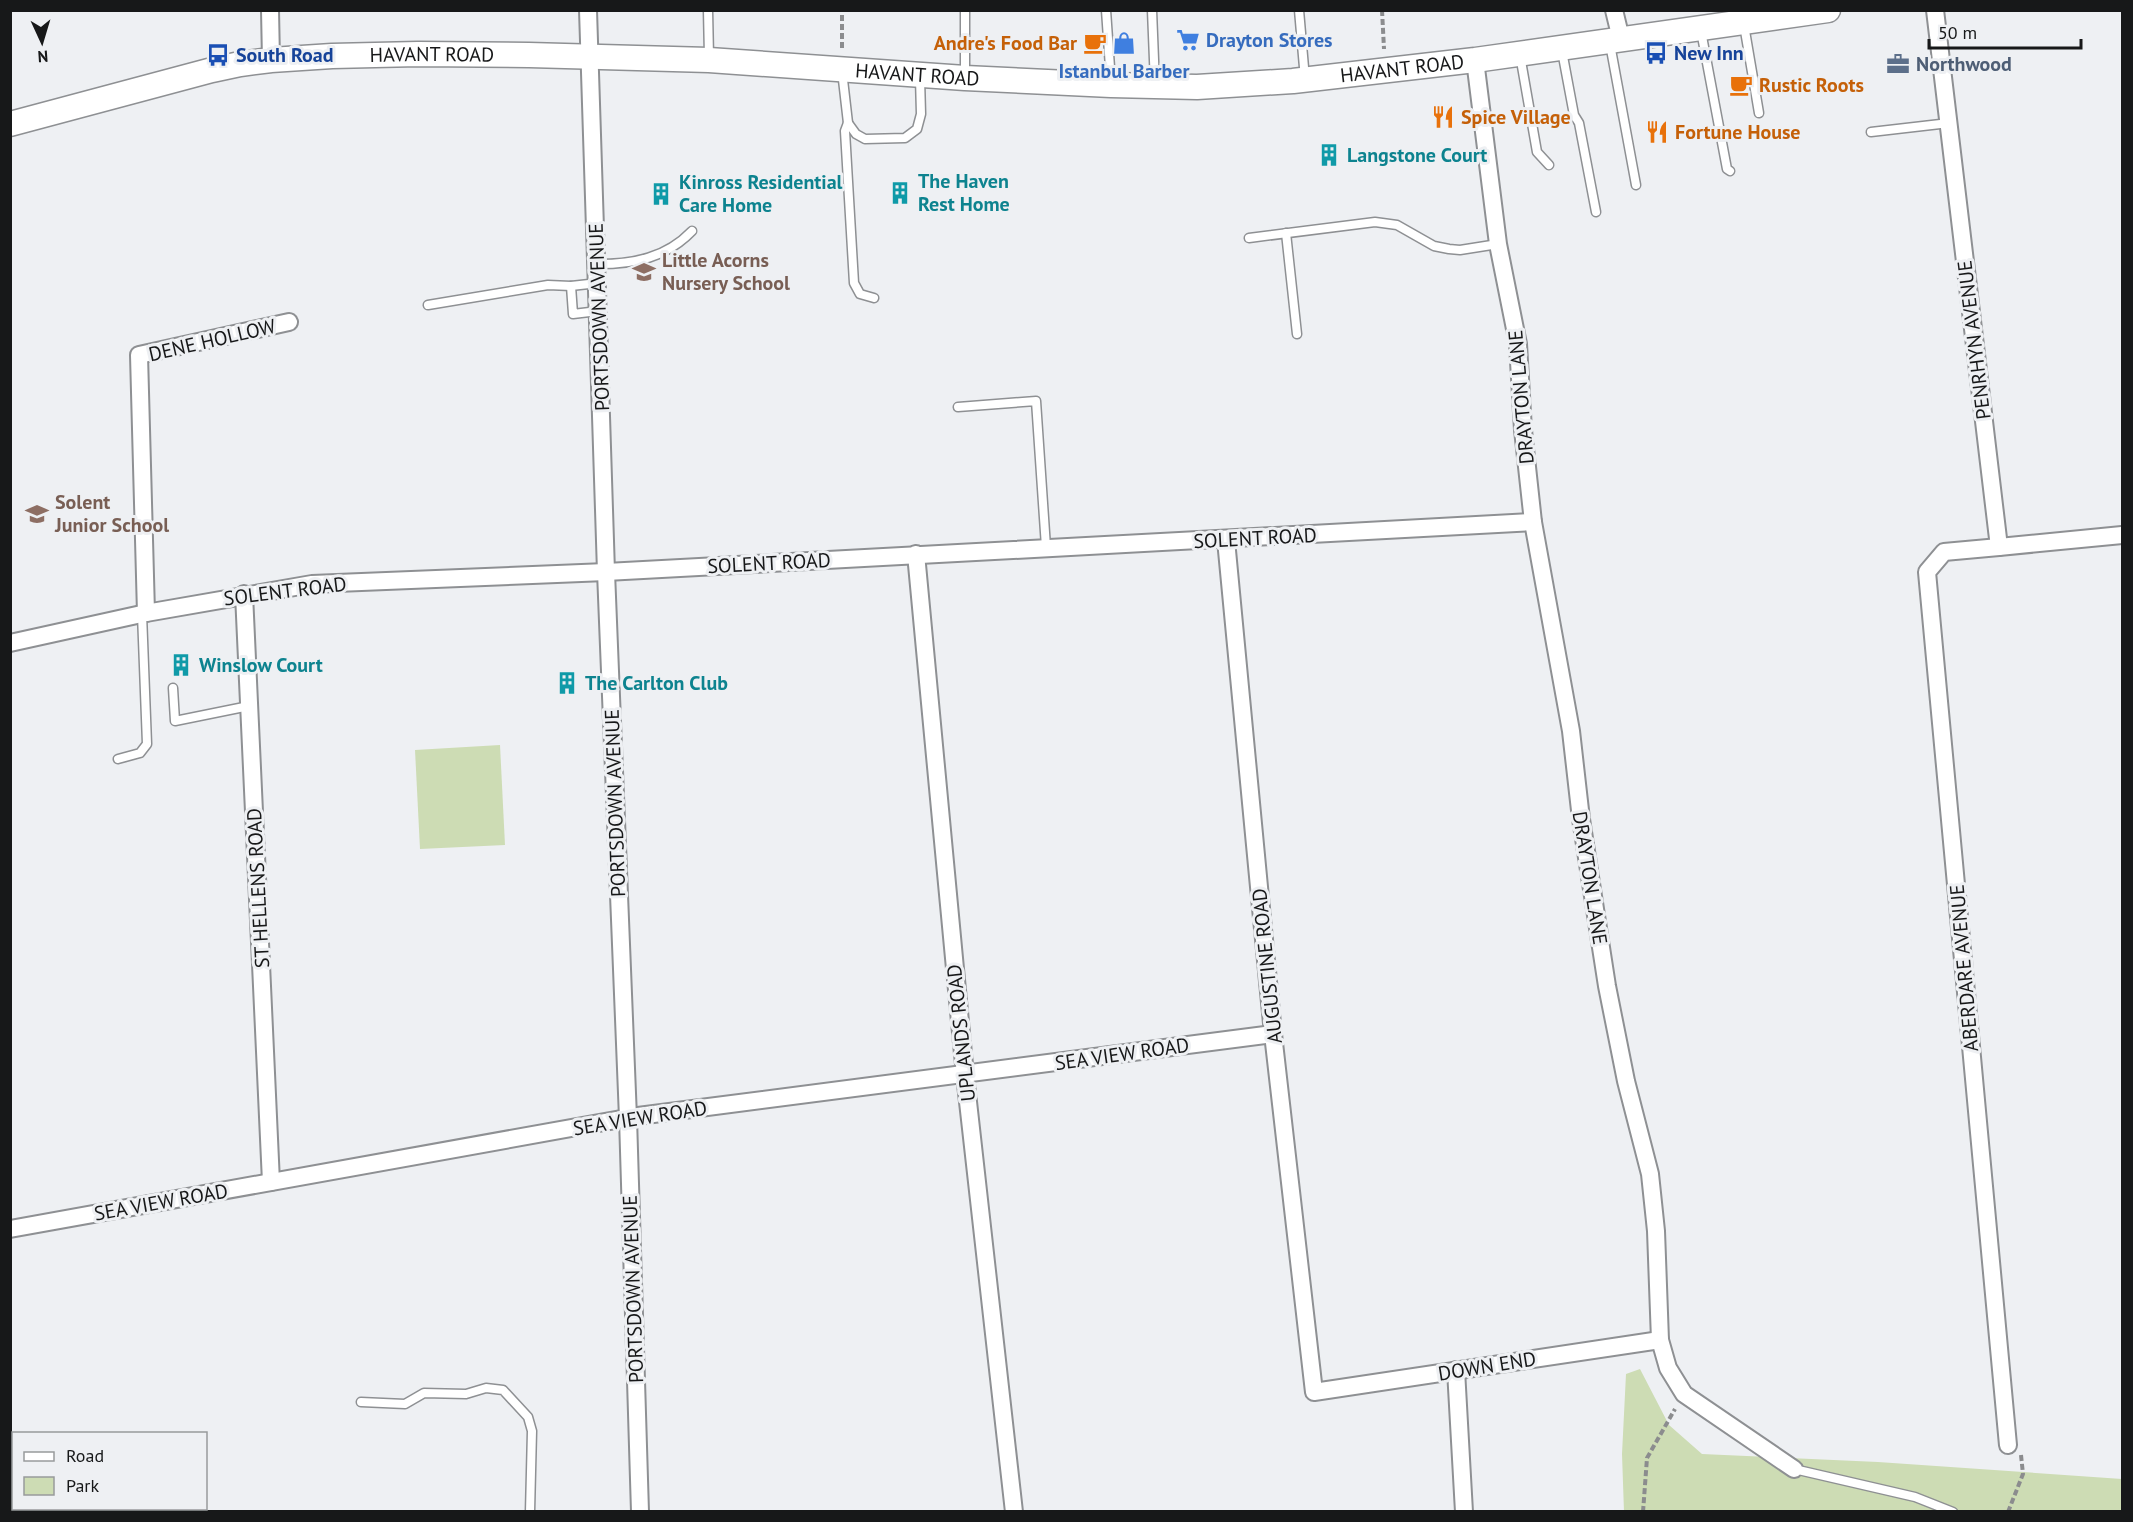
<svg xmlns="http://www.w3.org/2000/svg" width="2133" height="1522" font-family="'PT Sans',sans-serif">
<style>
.green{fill:#cddcb4}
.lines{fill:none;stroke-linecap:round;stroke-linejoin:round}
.lane-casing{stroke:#8e9093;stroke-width:11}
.street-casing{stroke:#8e9093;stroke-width:20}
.secondary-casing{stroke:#8e9093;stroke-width:27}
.path{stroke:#8b8c8e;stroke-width:4;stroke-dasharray:6 3;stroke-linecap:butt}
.lane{stroke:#fff;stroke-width:8}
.street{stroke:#fff;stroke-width:16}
.secondary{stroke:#fff;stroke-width:24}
.labels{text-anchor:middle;stroke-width:6;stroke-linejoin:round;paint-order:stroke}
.shop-label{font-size:20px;font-weight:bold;fill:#366cbe;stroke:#eef0f3;text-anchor:start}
.food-label{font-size:20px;font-weight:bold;fill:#c56008;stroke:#eef0f3;text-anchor:start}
.transit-label{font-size:20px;font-weight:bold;fill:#164399;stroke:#eef0f3;text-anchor:start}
.street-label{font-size:20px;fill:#171819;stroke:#eef0f3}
.service-label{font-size:20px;font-weight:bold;fill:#4e5e75;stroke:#eef0f3;text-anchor:start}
.culture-label{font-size:20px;font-weight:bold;fill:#0d838f;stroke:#eef0f3;text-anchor:start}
.education-label{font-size:20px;font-weight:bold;fill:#785e54;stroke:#eef0f3;text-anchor:start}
</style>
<rect width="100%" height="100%" fill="#eef0f3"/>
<g class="green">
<path d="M500 745 505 845 420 849 415 750Z"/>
<path d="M1640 1369 1669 1425 1702 1454 1878 1462 2122 1479V1511L1624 1512 1622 1454 1626 1374Z"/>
</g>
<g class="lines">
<g class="lane-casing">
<g id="lane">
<path d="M708 10 709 57"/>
<path d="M1106 10 1111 82"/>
<path d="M1152 10 1155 85"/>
<path d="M1299 10 1305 79"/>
<path d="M1744 25 1759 113"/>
<path d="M1701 31 1727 169 1730 171"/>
<path d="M1610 44 1636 185"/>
<path d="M1562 51 1574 115 1579 123 1596 212"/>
<path d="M1520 55 1537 152 1549 165"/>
<path d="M842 71 848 123 845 131 854 283 860 294 874 298"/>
<path d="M965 76V10"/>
<path d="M848 123 856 134 865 139 905 138 917 129 921 114 920 78"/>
<path d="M1871 132 1949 123"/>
<path d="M1286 233 1297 334"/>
<path d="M1249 238 1375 222 1397 225 1434 246 1449 249 1460 250 1498 244"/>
<path d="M598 264C634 264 666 258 692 231"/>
<path d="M571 286 573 314 598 311"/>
<path d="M428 305 548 285 571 286 598 283"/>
<path d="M958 407 1036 401 1046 547"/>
<path d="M173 688 175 721 249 706"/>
<path d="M118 759 140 753 147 744 142 614"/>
<path d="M361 1402 405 1404 424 1393 466 1394 486 1388 503 1390 528 1417 532 1431 530 1512"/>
<path d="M1794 1469 1915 1497 1953 1512"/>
</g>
</g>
<g class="street-casing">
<g id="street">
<path d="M270 10 271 60"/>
<path d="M588 10 606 572 628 1118 640 1512"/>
<path d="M1614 10 1621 39"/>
<path d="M1935 10 1999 547 2122 535"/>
<path d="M1475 60 1498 244 1518 344 1523 430 1533 522 1571 731 1581 819 1607 986 1626 1081 1650 1174 1656 1231 1660 1340 1668 1368 1684 1394 1794 1469"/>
<path d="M1226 540 1273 1034 1314 1392 1660 1340"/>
<path d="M1999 547 1944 552 1927 572 2008 1445"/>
<path d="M916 554 965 1075 1014 1512"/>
<path d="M244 594 271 1182"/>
<path d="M146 613 139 355 289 322"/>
<path d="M10 643 146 613 312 584 606 572 1533 522"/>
<path d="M10 1229 638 1116 1273 1034"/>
<path d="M1456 1370 1464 1512"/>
</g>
</g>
<g class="secondary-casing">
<g id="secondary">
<path id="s1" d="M10 124 212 70 240 64 271 60 332 56 418 54 529 55 709 60 965 78 1111 85 1197 87 1293 81 1475 60 1828 10"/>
</g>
</g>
<g class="path">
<path d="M1382 10 1384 49"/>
<path d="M842 48V10"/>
<path d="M1643 1512 1647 1458 1675 1409"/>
<path d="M2008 1512 2023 1474 2021 1455"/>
</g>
<use href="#lane" class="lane"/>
<use href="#street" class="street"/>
<use href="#secondary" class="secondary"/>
</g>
<defs>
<g id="supermarket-bare" transform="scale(1.8)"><path d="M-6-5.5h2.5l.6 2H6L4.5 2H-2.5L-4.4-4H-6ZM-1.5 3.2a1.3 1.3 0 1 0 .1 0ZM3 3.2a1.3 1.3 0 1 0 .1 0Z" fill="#3f7fe0" stroke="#eef0f3" stroke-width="2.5" paint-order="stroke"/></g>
<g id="cafe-bare" transform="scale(1.8)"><path d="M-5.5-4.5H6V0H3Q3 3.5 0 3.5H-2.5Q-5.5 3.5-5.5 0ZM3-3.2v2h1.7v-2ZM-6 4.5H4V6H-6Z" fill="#e8710a" stroke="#eef0f3" stroke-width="2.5" paint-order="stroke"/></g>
<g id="shop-bare" transform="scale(1.8)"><path d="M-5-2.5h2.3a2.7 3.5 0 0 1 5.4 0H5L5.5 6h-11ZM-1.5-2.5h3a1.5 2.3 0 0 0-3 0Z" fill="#3f7fe0" stroke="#eef0f3" stroke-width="2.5" paint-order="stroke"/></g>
<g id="bus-bare" transform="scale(1.8)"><path d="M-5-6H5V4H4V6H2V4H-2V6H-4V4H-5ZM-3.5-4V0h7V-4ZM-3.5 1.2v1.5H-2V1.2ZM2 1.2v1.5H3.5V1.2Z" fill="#1a4fb4" stroke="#eef0f3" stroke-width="2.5" paint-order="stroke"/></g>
<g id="office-bare" transform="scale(1.8)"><path d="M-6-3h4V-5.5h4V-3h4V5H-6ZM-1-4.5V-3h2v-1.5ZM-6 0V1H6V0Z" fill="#5c6f8a" stroke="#eef0f3" stroke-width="2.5" paint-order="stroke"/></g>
<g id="restaurant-bare" transform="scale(1.8)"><path d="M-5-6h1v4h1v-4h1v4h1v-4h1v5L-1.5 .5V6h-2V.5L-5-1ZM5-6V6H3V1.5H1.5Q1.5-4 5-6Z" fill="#e8710a" stroke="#eef0f3" stroke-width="2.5" paint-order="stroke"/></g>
<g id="building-bare" transform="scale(1.8)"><path d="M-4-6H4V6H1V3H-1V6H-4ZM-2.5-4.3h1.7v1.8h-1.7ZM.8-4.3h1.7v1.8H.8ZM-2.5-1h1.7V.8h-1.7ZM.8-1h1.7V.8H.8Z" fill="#0f9aa8" stroke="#eef0f3" stroke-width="2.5" paint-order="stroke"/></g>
<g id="school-bare" transform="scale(1.8)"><path d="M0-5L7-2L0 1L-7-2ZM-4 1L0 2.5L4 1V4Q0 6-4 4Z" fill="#8d6e63" stroke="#eef0f3" stroke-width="2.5" paint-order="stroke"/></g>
</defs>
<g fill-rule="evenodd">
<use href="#supermarket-bare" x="1188" y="40"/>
<use href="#cafe-bare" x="1095" y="43"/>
<use href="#shop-bare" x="1124" y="43"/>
<use href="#bus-bare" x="1656" y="53"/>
<use href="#bus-bare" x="218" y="55"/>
<use href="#office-bare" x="1898" y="64"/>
<use href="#cafe-bare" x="1741" y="85"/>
<use href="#restaurant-bare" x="1443" y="117"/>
<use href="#restaurant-bare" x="1657" y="132"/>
<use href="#building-bare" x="1329" y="155"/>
<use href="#building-bare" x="900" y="193"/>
<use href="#building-bare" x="661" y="194"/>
<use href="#school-bare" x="644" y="272"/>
<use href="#school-bare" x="37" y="514"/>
<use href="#building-bare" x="181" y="665"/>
<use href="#building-bare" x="567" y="683"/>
</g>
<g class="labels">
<g class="shop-label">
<text x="1206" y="47">Drayton Stores</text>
<text x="1124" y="78" text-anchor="middle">Istanbul Barber</text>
</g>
<g class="food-label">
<text x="1077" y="50" text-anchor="end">Andre's Food Bar</text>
<text x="1759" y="92">Rustic Roots</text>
<text x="1461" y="124">Spice Village</text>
<text x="1675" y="139">Fortune House</text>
</g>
<g class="transit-label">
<text x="1674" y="60">New Inn</text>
<text x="236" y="62">South Road</text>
</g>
<g class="street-label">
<text dy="7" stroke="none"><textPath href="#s1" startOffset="430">HAVANT ROAD</textPath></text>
<text dy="7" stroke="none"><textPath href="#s1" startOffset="1402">HAVANT ROAD</textPath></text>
<text dy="7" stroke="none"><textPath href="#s1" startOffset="916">HAVANT ROAD</textPath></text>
<text transform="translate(599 317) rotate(-92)" y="7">PORTSDOWN AVENUE</text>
<text transform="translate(212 340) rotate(-13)" y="7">DENE HOLLOW</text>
<text transform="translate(1974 340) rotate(-97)" y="7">PENRHYN AVENUE</text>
<text transform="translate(1521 397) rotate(-95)" y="7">DRAYTON LANE</text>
<text transform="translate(1255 538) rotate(-3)" y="7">SOLENT ROAD</text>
<text transform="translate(769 563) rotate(-3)" y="7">SOLENT ROAD</text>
<text transform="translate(285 591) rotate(-7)" y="7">SOLENT ROAD</text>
<text transform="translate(615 803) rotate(-92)" y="7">PORTSDOWN AVENUE</text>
<text transform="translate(1590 878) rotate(81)" y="7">DRAYTON LANE</text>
<text transform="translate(258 888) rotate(-93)" y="7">ST HELLENS ROAD</text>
<text transform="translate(1267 966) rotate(-96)" y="7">AUGUSTINE ROAD</text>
<text transform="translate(1964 968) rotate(-95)" y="7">ABERDARE AVENUE</text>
<text transform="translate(961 1033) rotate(-96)" y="7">UPLANDS ROAD</text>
<text transform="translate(1122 1054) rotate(-8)" y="7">SEA VIEW ROAD</text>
<text transform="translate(640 1118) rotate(-9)" y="7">SEA VIEW ROAD</text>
<text transform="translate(161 1202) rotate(-10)" y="7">SEA VIEW ROAD</text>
<text transform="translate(633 1289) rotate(-92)" y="7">PORTSDOWN AVENUE</text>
<text transform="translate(1487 1366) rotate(-9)" y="7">DOWN END</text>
</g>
<g class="service-label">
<text x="1916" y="71">Northwood</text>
</g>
<g class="culture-label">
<text x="1347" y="162">Langstone Court</text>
<text x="918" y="188">The Haven<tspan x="918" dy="23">Rest Home</tspan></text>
<text x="679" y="189">Kinross Residential<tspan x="679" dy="23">Care Home</tspan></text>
<text x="199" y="672">Winslow Court</text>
<text x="585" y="690">The Carlton Club</text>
</g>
<g class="education-label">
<text x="662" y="267">Little Acorns<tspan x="662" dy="23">Nursery School</tspan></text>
<text x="55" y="509">Solent<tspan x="55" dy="23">Junior School</tspan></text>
</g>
</g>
<rect width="2133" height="1522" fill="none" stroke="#171819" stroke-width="24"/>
<rect x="12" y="1432" width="195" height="78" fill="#eef0f3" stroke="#989a9c" stroke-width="1.5"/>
<rect x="24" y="1452" width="30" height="9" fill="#ffffff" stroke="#989a9c" stroke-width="1.5"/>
<text x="66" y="1462" font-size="18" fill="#171819">Road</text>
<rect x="24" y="1477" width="30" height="18" fill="#cddcb4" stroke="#989a9c" stroke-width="1.5"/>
<text x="66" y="1492" font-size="18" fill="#171819">Park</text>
<g transform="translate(42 42) rotate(176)" stroke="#eef0f3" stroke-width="4.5" paint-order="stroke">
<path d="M0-4.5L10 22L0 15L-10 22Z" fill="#171819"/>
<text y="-9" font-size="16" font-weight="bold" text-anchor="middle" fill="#171819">N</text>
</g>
<path d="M1929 39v9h152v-9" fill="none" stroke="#171819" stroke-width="3"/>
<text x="1938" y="39" font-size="18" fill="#171819" stroke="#eef0f3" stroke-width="4.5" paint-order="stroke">50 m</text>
</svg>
